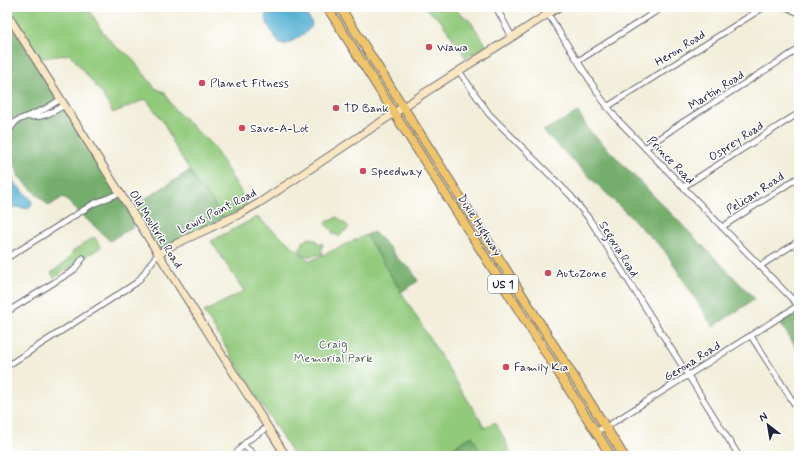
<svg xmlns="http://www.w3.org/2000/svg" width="806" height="463" font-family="Mynerve,sans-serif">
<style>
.green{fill:#92ca7c;stroke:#5a765c}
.forest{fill:#75ae6c;stroke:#4c6854}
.water{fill:#55b0d3;stroke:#3c6987}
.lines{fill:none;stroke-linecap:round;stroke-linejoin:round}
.street-casing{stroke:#6b6973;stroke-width:7}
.secondary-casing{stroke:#6b6973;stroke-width:9}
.primary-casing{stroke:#6b6973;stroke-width:10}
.street{stroke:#fff;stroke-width:5}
.secondary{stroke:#f9e7c3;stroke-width:7}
.primary{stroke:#f0c469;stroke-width:8}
.poi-dot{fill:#d1495b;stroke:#fff;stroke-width:1.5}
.labels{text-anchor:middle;stroke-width:3;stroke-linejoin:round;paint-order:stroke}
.shield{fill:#fff;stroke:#646476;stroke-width:1}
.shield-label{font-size:11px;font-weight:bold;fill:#22223b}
.poi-label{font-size:12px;fill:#22223b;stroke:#fff;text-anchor:start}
.street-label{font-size:12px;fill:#22223b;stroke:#fff}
.park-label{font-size:12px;fill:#495d52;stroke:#fff}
</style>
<rect width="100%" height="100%" fill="#fff"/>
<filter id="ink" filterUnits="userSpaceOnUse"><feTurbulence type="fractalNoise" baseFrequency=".025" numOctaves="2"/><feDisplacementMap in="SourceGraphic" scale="8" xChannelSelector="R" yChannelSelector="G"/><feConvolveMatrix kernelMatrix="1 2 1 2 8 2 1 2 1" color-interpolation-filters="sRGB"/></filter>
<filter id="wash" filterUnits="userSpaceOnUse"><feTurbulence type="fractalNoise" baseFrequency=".012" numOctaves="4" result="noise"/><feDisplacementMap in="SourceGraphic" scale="16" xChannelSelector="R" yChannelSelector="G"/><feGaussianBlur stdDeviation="0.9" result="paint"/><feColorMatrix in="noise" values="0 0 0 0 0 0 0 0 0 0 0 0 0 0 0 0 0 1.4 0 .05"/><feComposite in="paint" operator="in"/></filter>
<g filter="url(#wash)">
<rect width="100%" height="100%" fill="#f2eeda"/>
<g class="green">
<path d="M7 7H88L102 31 116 47 130 56 155 88 164 92 175 110 213 146 241 192 248 206 224 218 210 198 199 186 173 143 164 123 146 99 113 113 102 94 70 54 44 58 37 57 7 9Z"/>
<path d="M424 7H453L471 22 487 46 466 58 441 21Z"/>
<path d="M257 217 310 261 366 235 485 428 495 422 504 438 511 456H483L472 436 439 456H294L204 312 244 291 211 241Z"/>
<path d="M337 217 349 227 346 231 345 230 339 237 337 235 333 234 332 231 325 224 328 220 331 221Z"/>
<path d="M94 237 101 247 54 278 51 273 68 260 74 250Z"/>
<path d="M310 238 316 240 319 245 322 243 323 246 321 248 323 254C310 256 307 259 298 249L302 246 303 242Z"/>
</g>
<g class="forest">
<path d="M7 18 137 224 110 241 63 197 49 206 19 177 7 141Z"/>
<path d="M578 112 589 130 755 299 713 327 665 251 543 131Z"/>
<path d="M189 171 199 186 210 198 224 218 159 250 132 207Z"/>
<path d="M374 232 389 247 398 259 411 269 418 281 401 292 366 235Z"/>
<path d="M799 305V352L778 320Z"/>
<path d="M472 436 483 456H439Z"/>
</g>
<g class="water">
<path d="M276 7H300C303 11 311 19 312 24 313 30 292 41 287 44L283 45 281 44 273 34 265 19C265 12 271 10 276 7Z"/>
<path d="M7 167 14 182 32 200V205L28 209 9 206 7 205Z"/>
</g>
</g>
<g filter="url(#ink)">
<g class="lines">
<g class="street-casing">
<g id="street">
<path d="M496 7 512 37"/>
<path d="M786 7 799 13"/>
<path d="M548 14 601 98 617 119 799 306"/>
<path d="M578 61 663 7"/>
<path d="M459 71 489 114 571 196 590 220 739 456"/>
<path d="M607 107 764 7"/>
<path d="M29 117C46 117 50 113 65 105"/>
<path d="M7 133 16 121 45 109 61 99"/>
<path d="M645 148 680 124 799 49"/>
<path d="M683 187 799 113"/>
<path d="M722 227 799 177"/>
<path d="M7 258 93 204 120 193"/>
<path d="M760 266 799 241"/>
<path d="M7 312 74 270 83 258"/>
<path d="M751 336 799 411"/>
<path d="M7 366 136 283C145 275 149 262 159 254"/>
<path d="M596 431 606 427 799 305"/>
<path d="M243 445 256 456"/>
<path d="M234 456 247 441 268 427"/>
</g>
</g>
<g class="secondary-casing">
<g id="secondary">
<path d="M7 14 286 456"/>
<path d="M159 254 171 246 238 215 259 203 426 92 559 7"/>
</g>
</g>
<g class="primary-casing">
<g id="primary">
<path d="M327 7 611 456"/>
<path d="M340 7 624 456"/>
</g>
</g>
<use href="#street" class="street"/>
<use href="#secondary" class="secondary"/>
<use href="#primary" class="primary"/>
</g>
</g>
<g class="poi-dot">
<circle cx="429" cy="47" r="4"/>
<circle cx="202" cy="83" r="4"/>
<circle cx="336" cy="108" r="4"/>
<circle cx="242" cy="128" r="4"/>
<circle cx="363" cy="171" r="4"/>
<circle cx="548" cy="273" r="4"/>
<circle cx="506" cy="367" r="4"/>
</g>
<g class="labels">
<rect class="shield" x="488" y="275" width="30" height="18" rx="3"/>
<g class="shield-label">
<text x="503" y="288">US 1</text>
</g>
<g class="poi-label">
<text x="437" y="51">Wawa</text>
<text x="210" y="87">Planet Fitness</text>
<text x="344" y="112">TD Bank</text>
<text x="250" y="132">Save-A-Lot</text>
<text x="371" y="175">Speedway</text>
<text x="556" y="277">AutoZone</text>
<text x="514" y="371">Family Kia</text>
</g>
<g class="street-label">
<text transform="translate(680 48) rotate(-32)" y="4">Heron Road</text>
<text transform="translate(716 90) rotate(-32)" y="4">Martin Road</text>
<text transform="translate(736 141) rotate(-33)" y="4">Osprey Road</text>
<text transform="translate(671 160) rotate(46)" y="4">Prince Road</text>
<text transform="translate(755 193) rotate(-33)" y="4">Pelican Road</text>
<text transform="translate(217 211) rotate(-27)" y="4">Lewis Point Road</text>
<text transform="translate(480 225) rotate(57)" y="4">Dixie Highway</text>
<text transform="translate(156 229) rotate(58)" y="4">Old Moultrie Road</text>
<text transform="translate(619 249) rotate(58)" y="4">Segovia Road</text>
<text transform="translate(692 361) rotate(-32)" y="4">Gerona Road</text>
</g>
<g class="park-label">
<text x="333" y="348">Craig<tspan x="333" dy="14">Memorial Park</tspan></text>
</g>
</g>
<rect width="806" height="463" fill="none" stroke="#fff" stroke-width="24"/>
<g transform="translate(768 425) rotate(329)" stroke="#ffffff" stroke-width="3" paint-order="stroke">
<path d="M0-3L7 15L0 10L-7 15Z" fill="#22223b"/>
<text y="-6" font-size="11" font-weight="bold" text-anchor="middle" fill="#22223b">N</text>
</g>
</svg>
